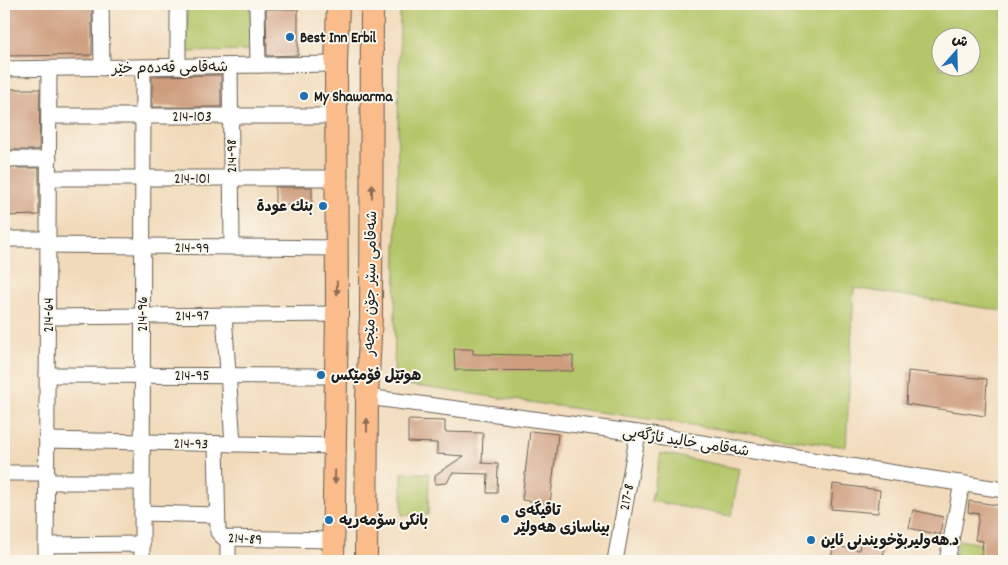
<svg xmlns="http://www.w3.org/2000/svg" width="1008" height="565" font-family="Dekko,'Playpen Sans Arabic',sans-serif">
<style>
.green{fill:#b4c669;stroke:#687142;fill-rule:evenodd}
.building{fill:#ce9d7e}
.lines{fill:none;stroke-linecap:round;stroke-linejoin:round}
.minor-casing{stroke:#675e53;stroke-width:17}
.highway-casing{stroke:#675e53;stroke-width:24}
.minor{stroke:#fff;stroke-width:15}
.highway{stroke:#fabc8b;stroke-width:22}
.oneway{fill:#8b6c54}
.poi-dot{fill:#1f6fb2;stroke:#fbf7ec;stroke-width:2}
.labels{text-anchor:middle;stroke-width:4;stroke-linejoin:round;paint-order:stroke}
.poi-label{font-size:15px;font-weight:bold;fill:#1c1c1c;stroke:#fbf7ec;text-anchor:start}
.street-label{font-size:15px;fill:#1c1c1c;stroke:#fbf7ec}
</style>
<rect width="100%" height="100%" fill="#fbf7ec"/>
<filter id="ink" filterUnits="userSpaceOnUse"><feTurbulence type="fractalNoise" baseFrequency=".02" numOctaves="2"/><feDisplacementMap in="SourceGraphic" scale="10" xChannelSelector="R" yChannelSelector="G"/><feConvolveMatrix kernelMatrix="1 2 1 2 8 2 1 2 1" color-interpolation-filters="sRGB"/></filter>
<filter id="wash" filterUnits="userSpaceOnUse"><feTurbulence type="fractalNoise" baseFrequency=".0096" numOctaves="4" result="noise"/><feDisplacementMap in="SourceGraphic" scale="20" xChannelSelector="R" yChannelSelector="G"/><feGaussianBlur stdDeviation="1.12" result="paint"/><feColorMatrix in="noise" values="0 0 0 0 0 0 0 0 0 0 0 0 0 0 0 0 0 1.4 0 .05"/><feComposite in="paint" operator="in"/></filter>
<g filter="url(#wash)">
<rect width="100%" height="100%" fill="#f1daba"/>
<g class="green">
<path d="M187 4H250L251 50 187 51Z"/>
<path d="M400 4H1004V311L854 288 846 447 394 383ZM940 38H970V68H940Z"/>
<path d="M661 453 740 469 731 516 651 501Z"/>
<path d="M402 473H429L428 515H402Z"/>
<path d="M958 540 981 544 978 561H954Z"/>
</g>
<g id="blocks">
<g class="building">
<path d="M4 4H92V55L4 56Z"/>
<path d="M266 9H298V55L267 56Z"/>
<path d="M221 75V107H152V76Z"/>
<path d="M4 89H40L39 150H4Z"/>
<path d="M4 168H39V215L4 216Z"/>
<rect x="275" y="187" width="37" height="18"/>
<path d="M454 349H473V354L573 356V371L455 370Z"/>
<path d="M908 371 987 379 985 416 906 404Z"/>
<path d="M408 420 445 421V432L483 433 482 463 498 464 497 493H487L488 474 452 473 447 483 435 484V475L464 456 437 454V443L408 442Z"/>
<path d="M530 431 558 434 550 504 522 500Z"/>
<path d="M833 484 880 490 878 513 831 509Z"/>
<path d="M969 501 1004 506V561H981L983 541 975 540 979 514 968 512Z"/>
<path d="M913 510 943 517 940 535 909 528Z"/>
<path d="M860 542 885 546 882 561H831L833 546 859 550Z"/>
</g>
</g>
</g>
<g filter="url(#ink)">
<use href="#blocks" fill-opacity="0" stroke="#675e53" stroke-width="1"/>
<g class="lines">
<g class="minor-casing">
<g id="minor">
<path d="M101 4 102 68"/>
<path d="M178 4V66"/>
<path d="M257 4 258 65"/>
<path d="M230 66 232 247"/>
<path d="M4 69 336 64"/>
<path d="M49 116H336"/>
<path d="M4 159H49"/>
<path d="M49 178H336"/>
<path d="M4 239H48"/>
<path d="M48 245 336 248"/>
<path d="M224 315 233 444"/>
<path d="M48 317 337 314"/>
<path d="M47 375 336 376"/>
<path d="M367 397 638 433 1004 490"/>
<path d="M47 440 336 446"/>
<path d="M216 444 218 532 224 538 333 540"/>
<path d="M4 473H47"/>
<path d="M47 482H142"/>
<path d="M142 513 217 515"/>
<path d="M228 539V561"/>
<path d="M46 545 142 544"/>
<path d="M46 561 49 68"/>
<path d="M142 561 143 67"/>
<path d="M615 561 638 433"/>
<path d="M947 561 962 483"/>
</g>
</g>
<g class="highway-casing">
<g id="highway">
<path d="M333 561 337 314 336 64 338 4"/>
<path d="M366 561 367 397 371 316 372 4"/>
</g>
</g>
<use href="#minor" class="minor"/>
<use href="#highway" class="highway"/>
</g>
<defs><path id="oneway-solid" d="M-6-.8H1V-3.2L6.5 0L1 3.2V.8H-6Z" transform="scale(1.25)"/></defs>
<g class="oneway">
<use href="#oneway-solid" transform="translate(372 191) rotate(-90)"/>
<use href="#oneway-solid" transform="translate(337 288) rotate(89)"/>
<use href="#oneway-solid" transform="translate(367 425) rotate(-90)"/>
<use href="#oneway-solid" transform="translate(335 477) rotate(92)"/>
</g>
</g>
<g class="poi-dot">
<circle cx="290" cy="37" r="5"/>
<circle cx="304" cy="96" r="5"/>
<circle cx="323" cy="206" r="5"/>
<circle cx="321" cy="375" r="5"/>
<circle cx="505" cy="519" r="5"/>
<circle cx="329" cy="520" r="5"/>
<circle cx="811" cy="540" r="5"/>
</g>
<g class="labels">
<g class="poi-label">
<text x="300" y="42">Best Inn Erbil</text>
<text x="314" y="101">My Shawarma</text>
<text x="313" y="211" text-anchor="end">بنك عودة</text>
<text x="331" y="380">هوتێل فۆمێکس</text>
<text x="515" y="515">تاقیگەی<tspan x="515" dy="17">بیناسازی هەولێر</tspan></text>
<text x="339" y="525">بانکی سۆمەریە</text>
<text x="821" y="545">د.هه‌ولیربۆخویندنی ئاین</text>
</g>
<g class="street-label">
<text transform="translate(170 67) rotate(-1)" y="5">شەقامی قەدەم خێر</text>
<text x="192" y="121">214-103</text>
<text transform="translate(231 156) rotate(-91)" y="5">214-98</text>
<text x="192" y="183">214-101</text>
<text transform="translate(192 247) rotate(1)" y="5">214-99</text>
<text transform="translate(370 283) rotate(-89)" y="5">شەقامی سێر جۆن مێجەر</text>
<text transform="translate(142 314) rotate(-90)" y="5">214-96</text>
<text transform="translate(48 315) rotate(-90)" y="5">214-64</text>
<text transform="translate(192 315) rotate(-1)" y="5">214-97</text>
<text x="192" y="380">214-95</text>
<text transform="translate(686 441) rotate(9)" y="5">شەقامی خالید ئاژگەیی</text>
<text transform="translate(191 443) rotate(1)" y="5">214-93</text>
<text transform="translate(626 497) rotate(-80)" y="5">217-8</text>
<text transform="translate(245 538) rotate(3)" y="5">214-89</text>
</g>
</g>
<rect width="1008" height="565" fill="none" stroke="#fbf7ec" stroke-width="20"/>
<g transform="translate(956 52) rotate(20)"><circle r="24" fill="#fbf7ec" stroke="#a29f99"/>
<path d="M0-4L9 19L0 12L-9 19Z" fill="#1f6fb2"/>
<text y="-8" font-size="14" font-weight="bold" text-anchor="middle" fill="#1c1c1c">ش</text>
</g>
</svg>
